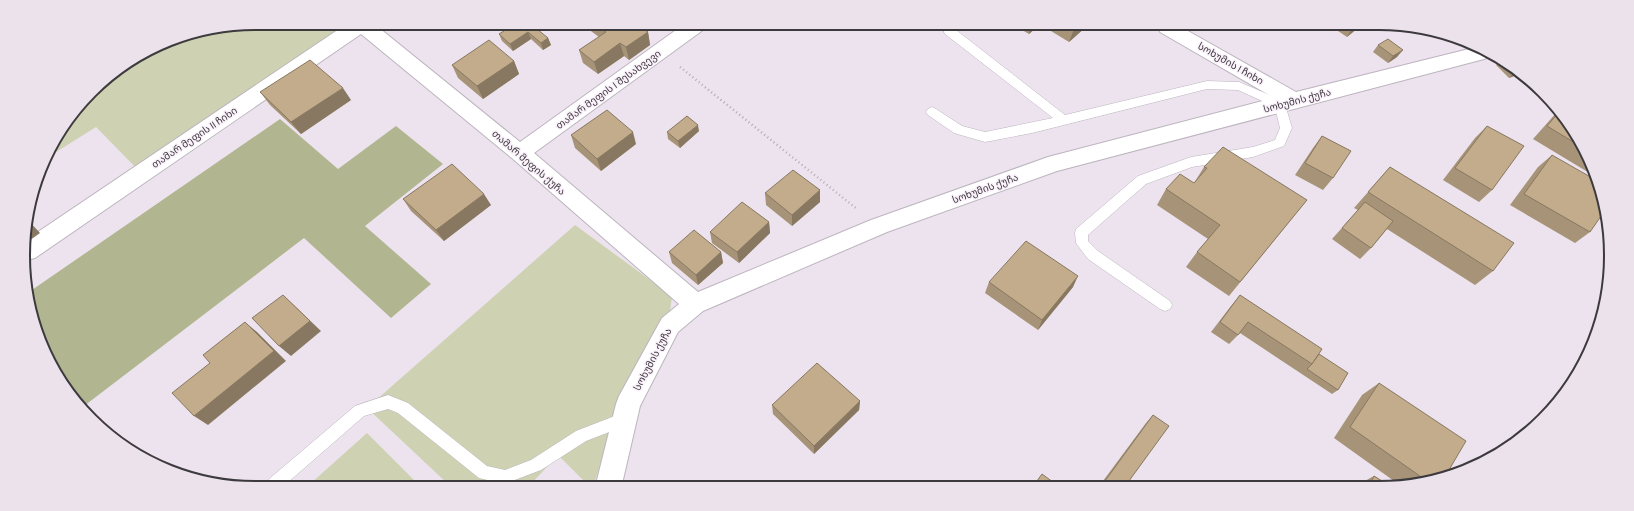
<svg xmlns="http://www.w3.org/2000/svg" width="1634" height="511" font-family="'Source Sans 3','Noto Sans Georgian',sans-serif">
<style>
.green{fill:#ced2b2}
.forest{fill:#b1b590}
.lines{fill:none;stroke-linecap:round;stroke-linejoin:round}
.service-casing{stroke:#bcb4be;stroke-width:1}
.minor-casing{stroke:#bcb4be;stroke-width:2}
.path{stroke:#b3acb5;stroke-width:2.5;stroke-dasharray:1 3;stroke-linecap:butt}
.service{fill:#fff;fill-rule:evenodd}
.minor{fill:#fff;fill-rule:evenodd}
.wall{fill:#a79478}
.shaded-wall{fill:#887861}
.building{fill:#c2ac8b;stroke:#887861}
.labels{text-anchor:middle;stroke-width:3;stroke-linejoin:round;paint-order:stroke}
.street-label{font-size:10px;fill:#3d3a3e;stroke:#faf1fb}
.rim{fill:none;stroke:#3d3a3e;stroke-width:2}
</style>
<rect width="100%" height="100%" fill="#ece3ee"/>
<g class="green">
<path d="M256 23H330L349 39 144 176 96 127 45 159 47 152 102 81 167 41Z"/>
<path d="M575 225 672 296 669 319 623 393 594 484H587L558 455 531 484H448L367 408Z"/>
<path d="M367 433 418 484H310Z"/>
</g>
<path class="forest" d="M280 119 338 169 396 126 443 164 365 226 431 284 391 318 304 238 84 406 62 385 31 315 29 292Z"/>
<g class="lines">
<g class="service-casing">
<g id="service">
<path d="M941 26H951L1065 115 1207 81 1239 82 1284 101 1292 128 1284 146 1253 157 1192 167 1146 184 1088 235V241L1098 251 1170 301 1172 305 1170 309 1165 311 1160 309 1088 259 1076 243 1075 233 1076 229 1138 176 1191 157 1253 147 1275 140 1280 128 1275 107 1238 90 1207 89 1032 133 985 142 954 133 928 115 926 112 928 109 932 107 936 109 962 126 985 132 1053 118 945 34Z"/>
<path d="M388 395 408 403 487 466 505 470 531 460 576 431 625 412 630 414 632 419 630 424 586 441 541 470 504 484 479 478 398 413 388 409 364 416 286 484H267L269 479 355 406Z"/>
</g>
</g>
<g class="minor-casing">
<path id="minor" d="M348 23H373L520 142 683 25H705L703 30 534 153 698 292 871 220 1048 157 1274 98 1160 32 1158 26 1181 27 1296 92 1473 48 1492 56 1484 59 1057 171 887 232 703 311 678 332 640 406 622 484H596L616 404 619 396 662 318 679 304 513 159 361 34 35 258 27 260 26 240Z"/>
</g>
<path class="path" d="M680 67 857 209"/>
<use href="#service" class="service"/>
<use href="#minor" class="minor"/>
</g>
<g class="wall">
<path d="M515 24 548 38 551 45 543 50 531 39 513 51 502 41 499 34Z"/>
<path d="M584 24H637L648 32 650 45 629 60 624 56 598 74 583 63 579 50 599 37 584 26Z"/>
<path d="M1015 26H1038L1029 34Z"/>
<path d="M1046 26H1087L1069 42 1046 28Z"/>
<path d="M1332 27H1359L1347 37Z"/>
<path d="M1378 45 1397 57 1388 63 1373 52Z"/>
<path d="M1501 59 1508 62 1519 74 1509 78 1496 65Z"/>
<path d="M514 61 519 74 483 99 458 78 452 65Z"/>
<path d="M260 92 351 100 301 134 270 105Z"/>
<path d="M1557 112 1572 127 1591 174 1533 139Z"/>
<path d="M1487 126 1492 190 1479 202 1443 180 1475 138Z"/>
<path d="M699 131 680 148 668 139 667 132Z"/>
<path d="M571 135 636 144 601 171 575 148Z"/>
<path d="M1322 136 1333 178 1323 190 1295 175 1313 148Z"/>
<path d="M1552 155 1590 232 1575 243 1510 205 1538 167Z"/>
<path d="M1204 167 1307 200 1229 296 1186 267 1197 252 1208 239 1157 205 1166 189 1194 183Z"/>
<path d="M1390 167 1493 271 1475 285 1387 229 1371 248 1360 259 1332 239 1358 210 1354 208Z"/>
<path d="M820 190V202L792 226 766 205 765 193Z"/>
<path d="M403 199 491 205 444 241 411 211Z"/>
<path d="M769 222 770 233 739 263 712 243 710 232Z"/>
<path d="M669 252H721L723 263 698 285 672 263Z"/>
<path d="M989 282 1073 287 1038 330 985 293Z"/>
<path d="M1240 295 1319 354 1338 390 1332 394 1240 333 1229 344 1211 332 1231 306Z"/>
<path d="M1379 383 1446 475 1409 486H1401L1334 438 1362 395Z"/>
<path d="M860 401 859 410 814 454 773 414 772 405Z"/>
<path d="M1153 415 1126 485H1100L1146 423Z"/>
<path d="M1374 476 1390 486H1360L1361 483Z"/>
</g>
<g class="shaded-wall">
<path d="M1031 26H1038L1029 34Z"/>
<path d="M1077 26H1087L1069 42 1074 29Z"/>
<path d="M1353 27H1359L1347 37Z"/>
<path d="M528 32 531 39 513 51 510 44Z"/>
<path d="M648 32 650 45 629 60 626 47Z"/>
<path d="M548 38 551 45 543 50 541 43Z"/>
<path d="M620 43 624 56 598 74 594 62Z"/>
<path d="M1403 50 1397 57 1388 63 1393 56Z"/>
<path d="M514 61 519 74 483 99 477 86Z"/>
<path d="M1516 71 1519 74 1509 78Z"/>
<path d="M343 88 351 100 301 134 291 122Z"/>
<path d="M698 125 699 131 680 148 678 141Z"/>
<path d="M633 132 636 144 601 171 597 159Z"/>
<path d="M820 190V202L792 226V215Z"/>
<path d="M484 194 491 205 444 241 436 230Z"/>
<path d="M27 219 40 233 26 243 25 225Z"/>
<path d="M769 222 770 233 739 263 737 252Z"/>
<path d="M721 252 723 263 698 285 696 275Z"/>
<path d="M1078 276 1073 287 1038 330 1042 320Z"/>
<path d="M283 295 321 331 291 356 279 346Z"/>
<path d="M245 322 257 332 286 361 208 425 194 416Z"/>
<path d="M860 401 859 410 814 454V446Z"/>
</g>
<g class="building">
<path d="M515 24H531L548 38 541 43 528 32 510 44 499 34Z"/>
<path d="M596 24H637L648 32 626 47 620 43 594 62 579 50 606 32Z"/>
<path d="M1068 26H1077L1074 29Z"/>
<path d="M1388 39 1403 50 1393 56 1378 45Z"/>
<path d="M489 40 514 61 477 86 452 65Z"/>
<path d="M310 60 343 88 291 122 260 92Z"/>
<path d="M1506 62H1508L1516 71Z"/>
<path d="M607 110 633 132 597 159 571 135Z"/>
<path d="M1558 113 1572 127 1580 146 1547 126Z"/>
<path d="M687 116 698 125 678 141 667 132Z"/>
<path d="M1487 126 1524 146 1492 190 1455 168Z"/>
<path d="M1322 136 1351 151 1333 178 1305 163Z"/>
<path d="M1223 147 1307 200 1240 282 1197 252 1220 225 1166 189 1180 174 1194 183 1207 168 1204 167Z"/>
<path d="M1552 155 1594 179 1606 209 1590 232 1524 194Z"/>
<path d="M452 164 484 194 436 230 403 199Z"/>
<path d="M1390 167 1514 243 1493 271 1368 192Z"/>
<path d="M793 170 820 190 792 215 765 193Z"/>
<path d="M742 202 769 222 737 252 710 232Z"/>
<path d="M1365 202 1393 221 1371 248 1342 228Z"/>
<path d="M694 230 721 252 696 275 669 252Z"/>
<path d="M1026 241 1078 276 1042 320 989 282Z"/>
<path d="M283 295 310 321 279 346 252 318Z"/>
<path d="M1240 295 1322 349 1312 364 1248 322 1238 335 1220 322Z"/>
<path d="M245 322 274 351 194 416 172 393 210 363 203 355Z"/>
<path d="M1319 354 1348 373 1338 390 1307 369 1312 364Z"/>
<path d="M817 363 860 401 814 446 772 405Z"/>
<path d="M1379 383 1466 441 1446 475 1427 481 1350 427Z"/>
<path d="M1153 415 1169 426 1126 485H1102Z"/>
<path d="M1042 474 1057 485H1034Z"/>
<path d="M1374 476 1390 486H1369Z"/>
</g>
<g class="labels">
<g class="street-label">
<text transform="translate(1231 63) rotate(30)" y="4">სოხუმის I ჩიხი</text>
<text transform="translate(608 89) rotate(-36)" y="4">თამარ მეფის I შესახვევი</text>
<text transform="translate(1297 100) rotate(-15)" y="4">სოხუმის ქუჩა</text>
<text transform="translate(194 137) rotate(-34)" y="4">თამარ მეფის II ჩიხი</text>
<text transform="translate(529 162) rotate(41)" y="4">თამარ მეფის ქუჩა</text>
<text transform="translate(985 188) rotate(-20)" y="4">სოხუმის ქუჩა</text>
<text transform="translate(652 359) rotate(-62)" y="4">სოხუმის ქუჩა</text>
</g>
</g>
<path d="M0 0H1634V511H0ZM255 30H1379A225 225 0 0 1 1604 255V256A225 225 0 0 1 1379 481H255A225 225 0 0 1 30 256V255A225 225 0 0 1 255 30Z" fill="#ebe2ec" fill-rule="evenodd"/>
<path class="rim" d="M255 30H1379A225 225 0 0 1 1604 255V256A225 225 0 0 1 1379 481H255A225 225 0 0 1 30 256V255A225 225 0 0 1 255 30Z"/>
</svg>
